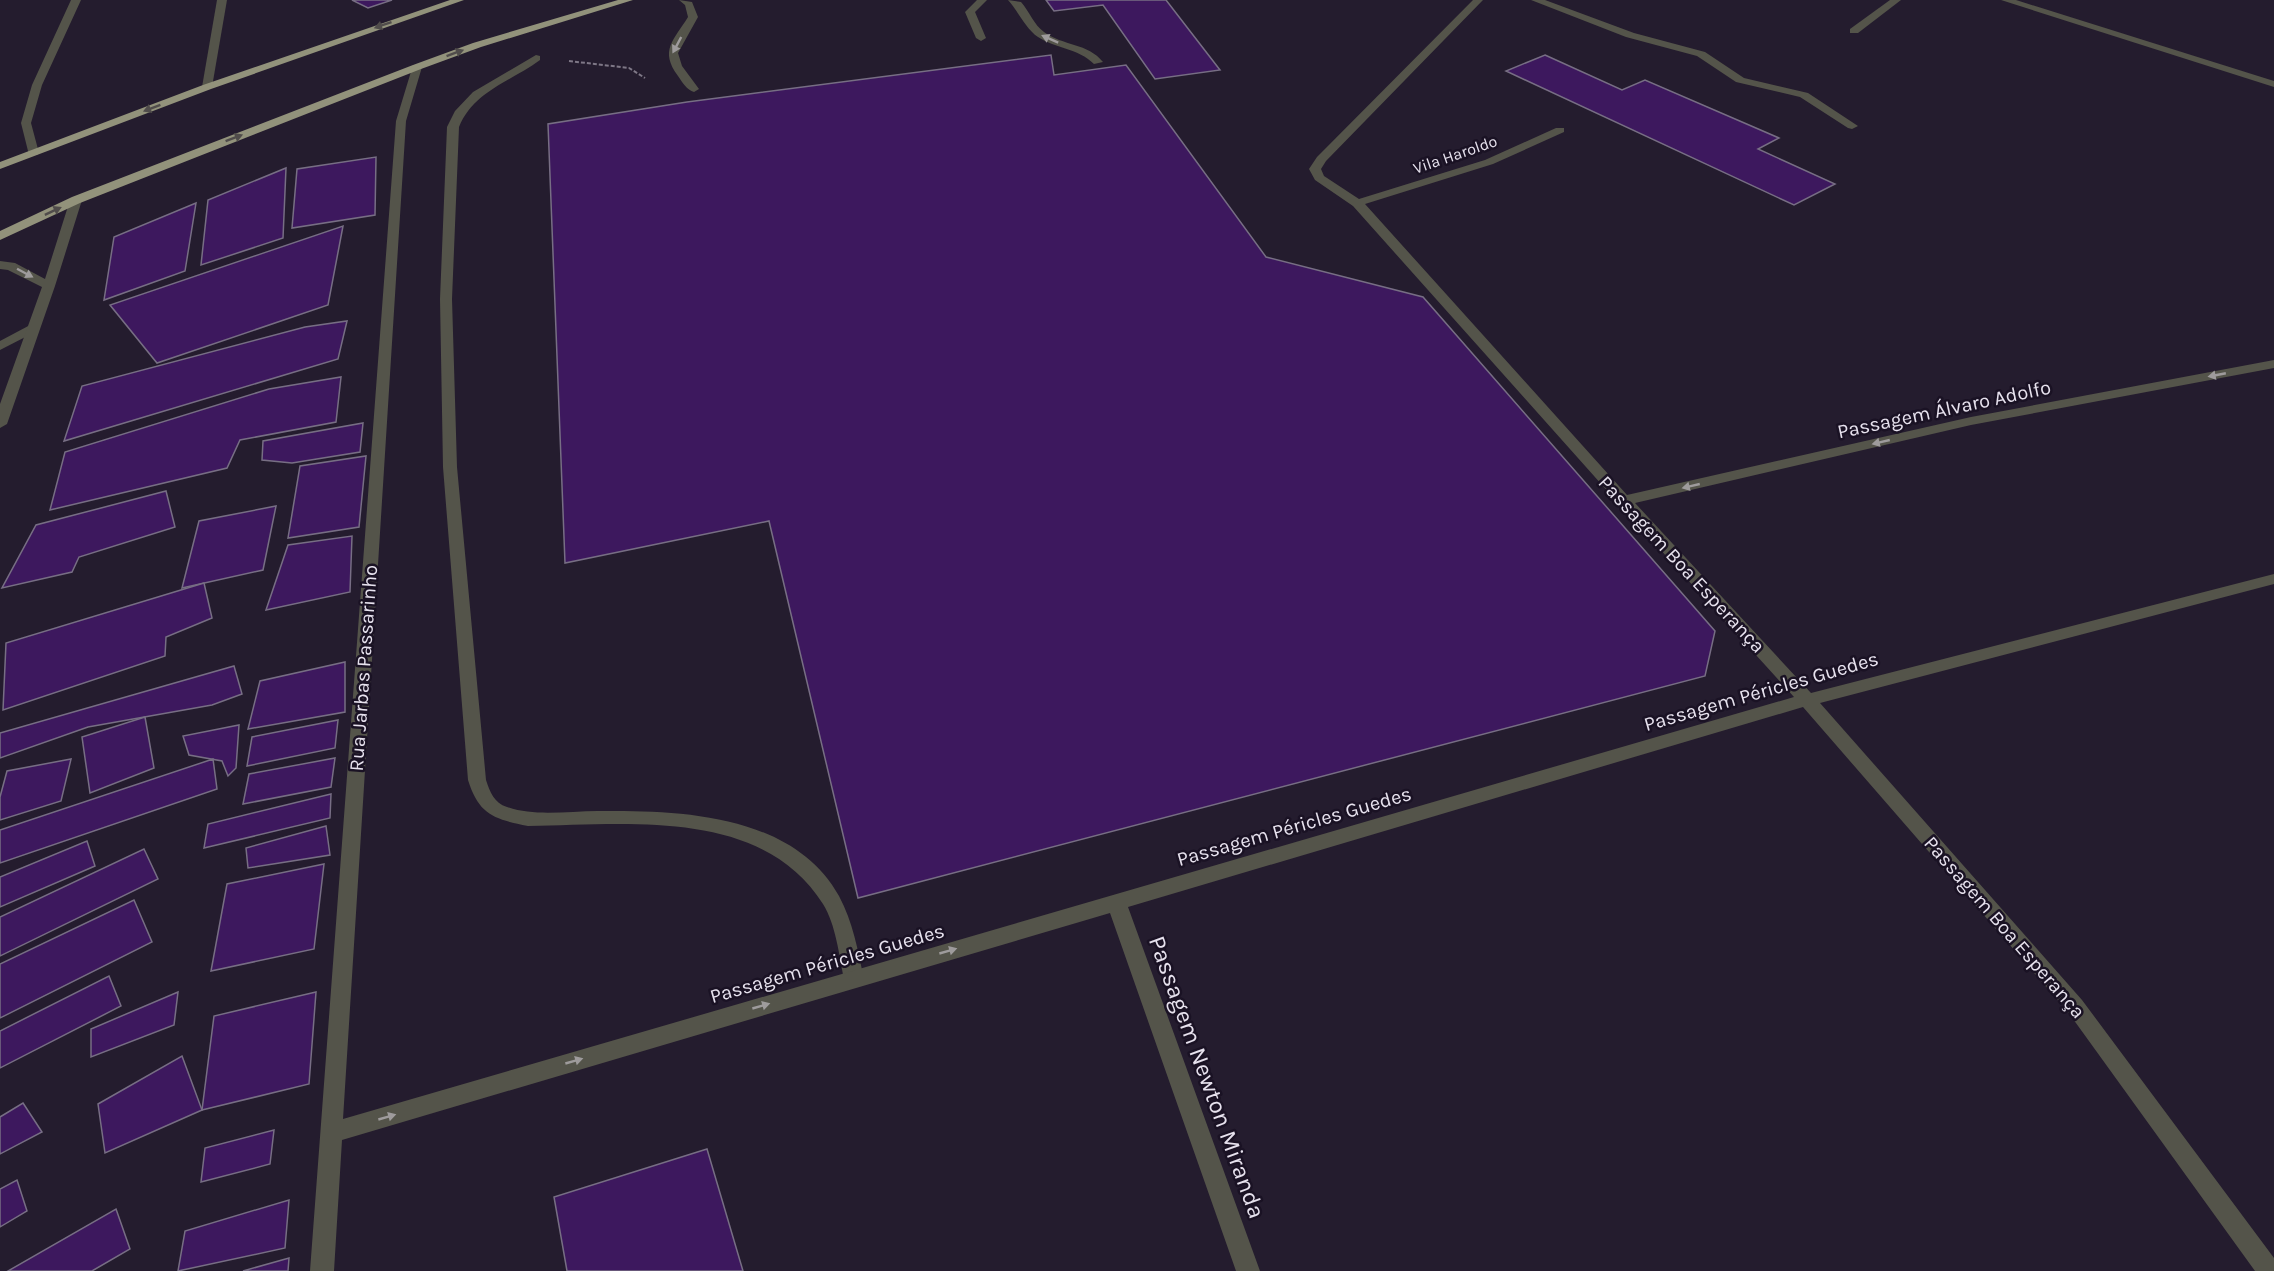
<svg xmlns="http://www.w3.org/2000/svg" width="2274" height="1271" font-family="Karla,sans-serif">
<style>
.building{fill:#3d185e;stroke:#776e84;stroke-width:1.5}
.lines{fill:none;stroke-linecap:round;stroke-linejoin:round}
.path{stroke:#7e7786;stroke-width:2;stroke-dasharray:4 2;stroke-linecap:butt}
.service{fill:#54544a;fill-rule:evenodd}
.minor{fill:#54544a;fill-rule:evenodd}
.trunk{fill:#92927b;fill-rule:evenodd}
.oneway{fill:#504c4b}
.oneway2{fill:#9e9b9c}
.labels{text-anchor:middle;stroke-width:5;stroke-linejoin:round;paint-order:stroke}
.far-street-label{font-size:16px;fill:#e7e2ee;stroke:#1a1224}
.street-label{font-size:20px;fill:#e7e2ee;stroke:#1a1224}
.near-street-label{font-size:24px;fill:#e7e2ee;stroke:#1a1224}
</style>
<rect width="100%" height="100%" fill="#241c2e"/>
<g class="building">
<path d="M352 0H392L368 8Z"/>
<path d="M1046 0H1166L1220 70 1155 79 1103 5 1054 11Z"/>
<path d="M1051 55 1054 75 1126 65 1266 257 1423 297 1715 631 1705 676 858 898 769 521 565 563 548 124 687 102Z"/>
<path d="M1545 55 1622 90 1645 80 1779 138 1758 149 1835 184 1794 205 1506 71Z"/>
<path d="M376 157 375 215 292 228 297 169Z"/>
<path d="M286 168 283 238 201 265 208 200Z"/>
<path d="M196 203 185 271 104 300 114 237Z"/>
<path d="M343 226 328 305 157 363 110 305Z"/>
<path d="M347 321 338 359 64 441 82 386 305 327Z"/>
<path d="M341 377 336 422 240 440 227 468 50 510 65 452 269 389Z"/>
<path d="M363 423 360 452 292 463 262 460 263 441Z"/>
<path d="M366 456 359 527 288 538 300 466Z"/>
<path d="M166 491 175 527 79 557 72 572 2 588 36 525Z"/>
<path d="M276 506 263 570 182 588 199 521Z"/>
<path d="M352 536 350 592 266 610 288 545Z"/>
<path d="M204 583 212 618 166 637 165 656 3 710 6 643Z"/>
<path d="M345 662V712L248 729 260 681Z"/>
<path d="M234 666 242 694 212 705 88 727 0 758V733Z"/>
<path d="M145 717 154 768 90 793 82 737Z"/>
<path d="M338 720 335 748 247 766 252 737Z"/>
<path d="M239 725 236 768 228 776 222 761 189 755 183 736Z"/>
<path d="M335 758 331 787 243 804 249 774Z"/>
<path d="M71 759 61 801 0 820V797L7 771Z"/>
<path d="M213 759 217 789 0 863V830Z"/>
<path d="M331 794 330 818 204 848 208 824Z"/>
<path d="M326 826 330 855 248 868 246 848Z"/>
<path d="M87 841 95 866 0 907V877Z"/>
<path d="M144 849 158 879 0 956V917Z"/>
<path d="M324 864 314 949 211 971 227 884Z"/>
<path d="M134 900 152 942 0 1018V964Z"/>
<path d="M109 976 121 1006 0 1068V1031Z"/>
<path d="M178 992 174 1025 91 1057V1029Z"/>
<path d="M316 992 309 1084 202 1110 214 1016Z"/>
<path d="M182 1056 202 1110 105 1153 98 1104Z"/>
<path d="M23 1103 42 1132 0 1154V1117Z"/>
<path d="M274 1130 270 1164 201 1182 205 1148Z"/>
<path d="M707 1149 743 1271H567L554 1197Z"/>
<path d="M17 1180 27 1211 0 1227V1189Z"/>
<path d="M289 1200 285 1248 178 1271 185 1231Z"/>
<path d="M116 1209 130 1249 92 1271H8Z"/>
<path d="M289 1258 288 1271H243Z"/>
</g>
<g class="lines">
<path class="path" d="M569 61 629 68 645 78"/>
<g class="service">
<path d="M679 0 692 2 698 17 678 53 682 66 699 89 694 92C687 90 682 82 678 76 659 50 674 40 688 17L685 5Z"/>
<path d="M977 0H987L975 12 986 38 981 41 976 38 965 12Z"/>
<path d="M1008 0 1021 2C1029 11 1034 25 1044 32 1063 46 1088 43 1103 62L1094 64C1078 48 1056 49 1038 37 1026 29 1018 11 1008 0Z"/>
<path d="M1531 0H1545L1634 33 1705 52 1744 78 1808 93 1858 126 1852 129 1848 128 1800 97 1736 82 1697 56 1626 37Z"/>
<path d="M536 55 540 56V60C510 82 474 91 459 127L452 299 457 467 486 780C490 792 494 803 507 807 535 817 569 811 598 811 681 810 793 814 839 896 853 922 858 951 864 979L861 985 854 988 847 985 844 979C839 955 836 925 823 904 762 807 627 825 528 826 494 819 479 815 468 780L443 467 440 299 447 127 455 111 473 92Z"/>
<path d="M32 324 37 325 39 328 37 331 0 350V341Z"/>
</g>
<g class="minor">
<path d="M71 0H81L42 85 31 123 39 153 37 155H29L21 123 32 85Z"/>
<path d="M217 0H227L212 87 207 90 202 87Z"/>
<path d="M1473 0H1483L1326 161 1321 169 1324 176 1359 199 1485 160 1556 128H1564V132L1493 164 1365 204 1627 495 1971 417 2274 360V368L1971 425 1635 503 1811 693 2274 574V584L1820 703 2082 1000 2274 1258V1271H2255L2068 1012 1803 707 1128 907 1260 1271H1236L1110 913 342 1140 334 1271H310L396 121 413 65 422 67 406 121 343 1119 1794 697 1619 504 1353 206 1315 180 1309 169 1317 157Z"/>
<path d="M1890 0H1901L1858 33H1850V29Z"/>
<path d="M2001 0H2016L2274 81V87Z"/>
<path d="M76 196 82 200 55 286 7 424 0 428V404L42 287 8 270 0 269V261L15 263 45 279 70 200Z"/>
</g>
<g class="trunk">
<path d="M450 0H464L211 89 0 169V162L203 85Z"/>
<path d="M618 0H633L481 47 421 69 80 203 0 240V231L72 197 413 65 473 43Z"/>
</g>
</g>
<defs><path id="oneway-solid" d="M-6-.8H1V-3.2L6.5 0L1 3.2V.8H-6Z" transform="scale(1.5)"/></defs>
<g class="oneway">
<use href="#oneway-solid" transform="translate(383 25) rotate(161)"/>
<use href="#oneway-solid" transform="translate(455 53) rotate(-20)"/>
<use href="#oneway-solid" transform="translate(152 108) rotate(159)"/>
<use href="#oneway-solid" transform="translate(234 138) rotate(-21)"/>
<use href="#oneway-solid" transform="translate(53 211) rotate(-25)"/>
</g>
<g class="oneway2">
<use href="#oneway-solid" transform="translate(1050 39) rotate(-156)"/>
<use href="#oneway-solid" transform="translate(677 45) rotate(118)"/>
<use href="#oneway-solid" transform="translate(25 273) rotate(28)"/>
<use href="#oneway-solid" transform="translate(2217 375) rotate(169)"/>
<use href="#oneway-solid" transform="translate(1881 442) rotate(167)"/>
<use href="#oneway-solid" transform="translate(1691 486) rotate(167)"/>
<use href="#oneway-solid" transform="translate(948 951) rotate(-16)"/>
<use href="#oneway-solid" transform="translate(761 1006) rotate(-16)"/>
<use href="#oneway-solid" transform="translate(574 1061) rotate(-16)"/>
<use href="#oneway-solid" transform="translate(387 1117) rotate(-16)"/>
</g>
<g class="labels">
<g class="far-street-label">
<text transform="translate(1455 154) rotate(-19)" y="6">Vila Haroldo</text>
</g>
<g class="street-label">
<text transform="translate(1944 409) rotate(-12)" y="7">Passagem Álvaro Adolfo</text>
<text transform="translate(1682 564) rotate(47)" y="7">Passagem Boa Esperança</text>
<text transform="translate(363 668) rotate(-86)" y="7">Rua Jarbas Passarinho</text>
<text transform="translate(1761 691) rotate(-16)" y="7">Passagem Péricles Guedes</text>
<text transform="translate(1294 826) rotate(-16)" y="7">Passagem Péricles Guedes</text>
<text transform="translate(2005 927) rotate(49)" y="7">Passagem Boa Esperança</text>
<text transform="translate(827 963) rotate(-16)" y="7">Passagem Péricles Guedes</text>
</g>
<g class="near-street-label">
<text transform="translate(1207 1077) rotate(70)" y="8">Passagem Newton Miranda</text>
</g>
</g>
</svg>
